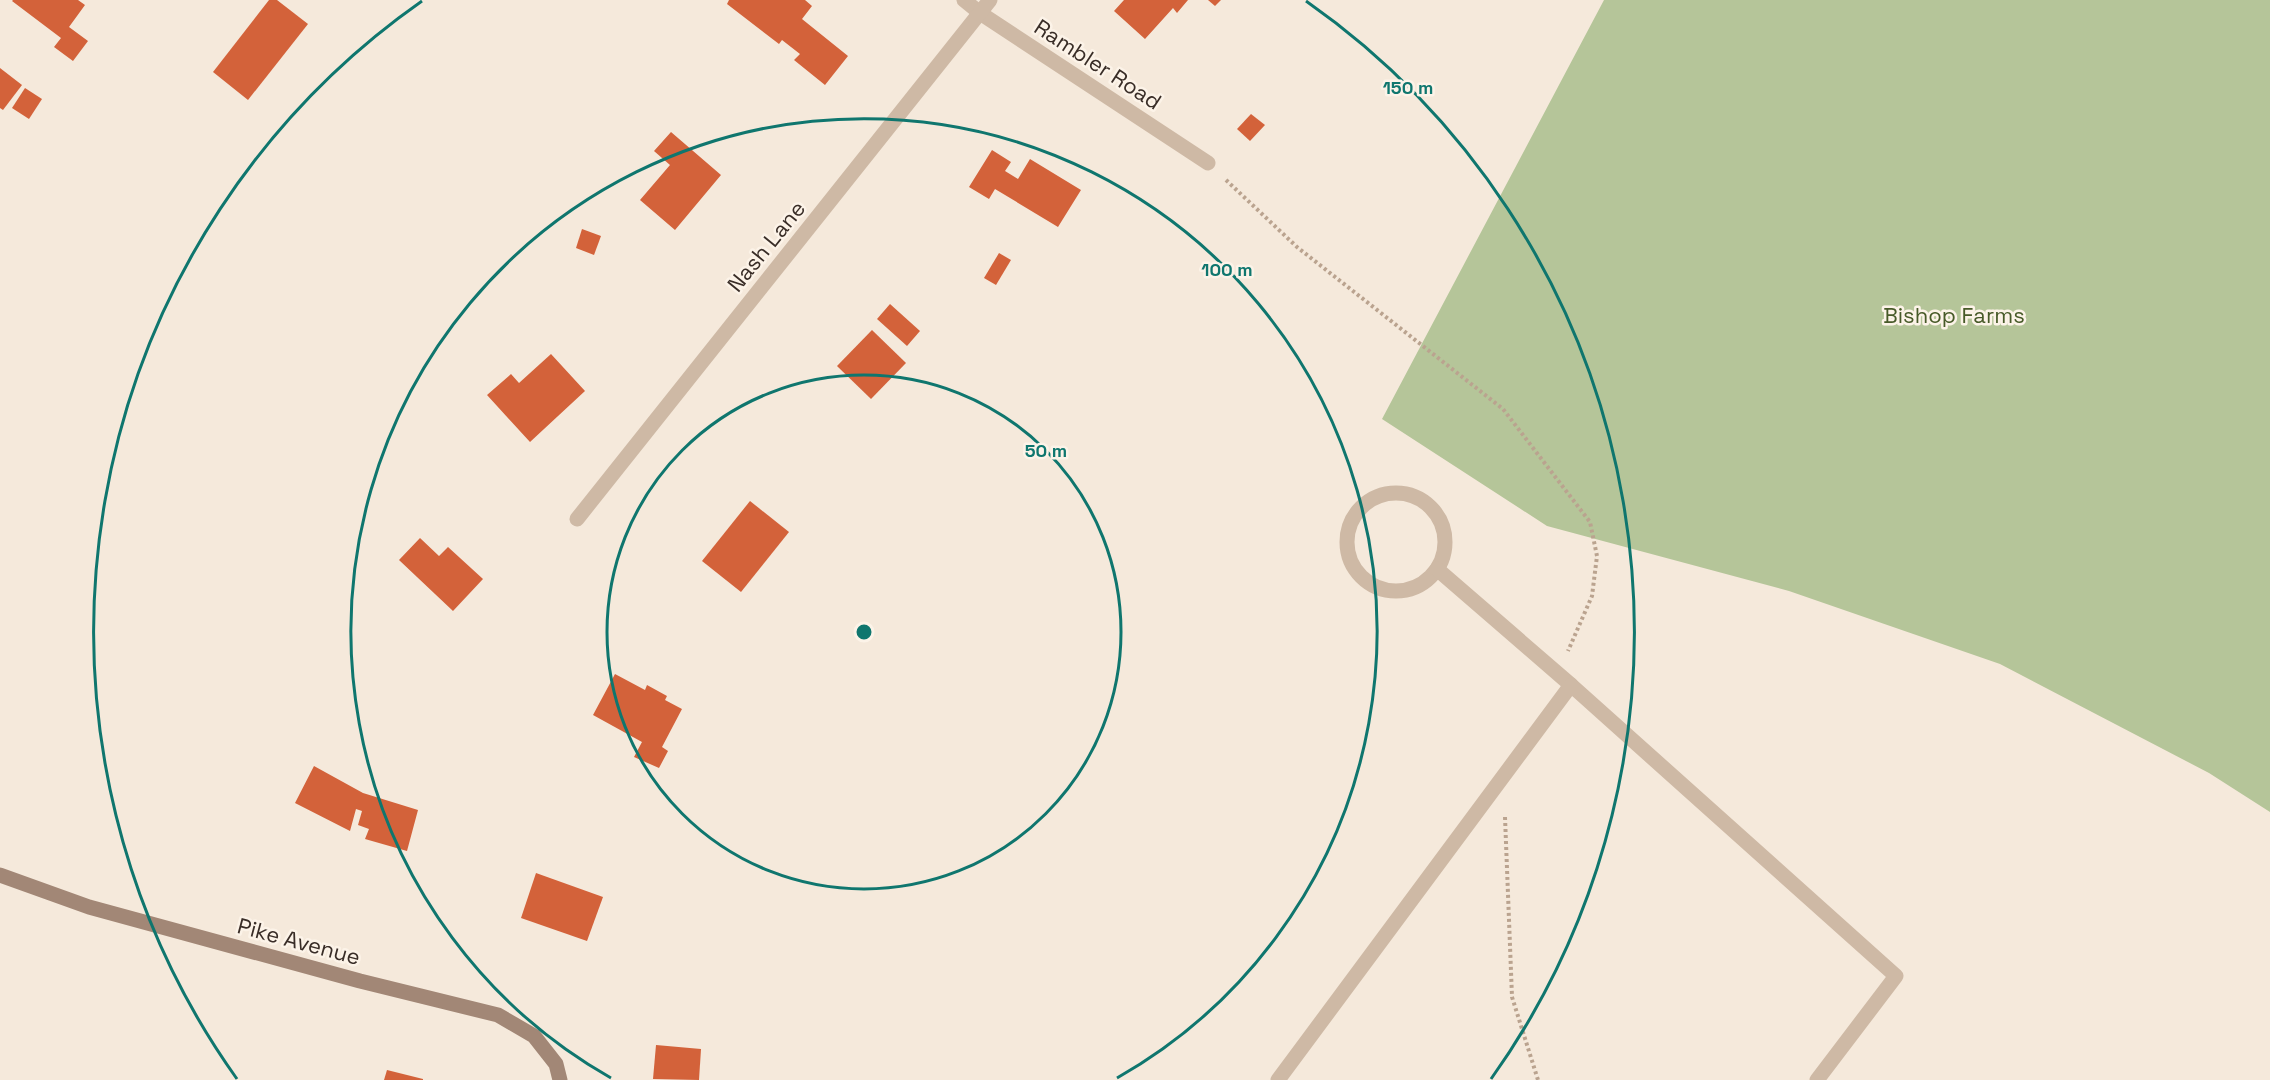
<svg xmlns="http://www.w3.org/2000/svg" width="2270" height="1080" font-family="'Space Grotesk',sans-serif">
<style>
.green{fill:#b5c599}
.building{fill:#d3623a}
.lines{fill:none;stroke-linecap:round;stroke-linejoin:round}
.path{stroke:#baa38f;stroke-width:4;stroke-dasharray:3 3;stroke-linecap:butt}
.lane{stroke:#ceb9a5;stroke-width:15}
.street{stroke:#ceb9a5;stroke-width:15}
.secondary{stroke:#a28776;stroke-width:15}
.ring{fill:none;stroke:#0f766e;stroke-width:3}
.labels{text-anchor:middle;stroke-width:5;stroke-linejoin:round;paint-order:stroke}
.street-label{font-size:22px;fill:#392d27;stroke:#fcf3e8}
.park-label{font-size:22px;fill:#475a28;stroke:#fcf3e8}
.centre{fill:#0f766e;stroke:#fcf3e8;stroke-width:3}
.ring-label{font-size:18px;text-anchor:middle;font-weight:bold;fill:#0f766e;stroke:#fcf3e8;stroke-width:5;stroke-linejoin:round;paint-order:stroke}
</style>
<rect width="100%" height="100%" fill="#f5e9db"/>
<path class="green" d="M1604 0H2270V812L2209 773 2000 664 1789 591 1547 526 1382 419Z"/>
<g class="building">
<path d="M13 0H78L85 5 69 27 88 41 73 61 54 47 61 38 12 1Z"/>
<path d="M269 0H277L308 24 248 100 213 72Z"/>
<path d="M729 0H805L812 6 802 19 848 56 825 85 794 60 800 54 782 40 779 44 727 4Z"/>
<path d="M1124 0H1188L1177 13 1173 8 1145 39 1114 11Z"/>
<path d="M1208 0H1221L1215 6Z"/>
<path d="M0 68 22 85 3 110 0 108Z"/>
<path d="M25 88 42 99 29 119 12 108Z"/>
<path d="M1251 114 1265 125 1250 141 1237 129Z"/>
<path d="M671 132 721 175 675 230 640 200 670 165 654 151Z"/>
<path d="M992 150 1011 162 1005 171 1018 179 1030 159 1081 190 1058 227 995 189 989 199 969 187Z"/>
<path d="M582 229 601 236 594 255 576 248Z"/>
<path d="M999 253 1011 260 996 285 984 278Z"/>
<path d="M890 304 920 331 907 346 877 319Z"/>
<path d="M872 330 906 363 871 399 837 366Z"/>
<path d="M551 354 585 391 530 442 487 395 511 374 519 383Z"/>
<path d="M750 501 789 532 741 592 702 561Z"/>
<path d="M420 538 439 556 448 547 483 579 453 611 399 560Z"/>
<path d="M615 674 645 690 647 685 667 696 665 700 682 709 662 747 668 751 659 768 634 757 642 742 593 715Z"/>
<path d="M314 766 363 793 418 810 407 851 365 839 369 829 358 825 362 811 356 809 350 831 295 803Z"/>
<path d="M536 873 603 897 587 941 521 918Z"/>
<path d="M656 1045 701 1049 699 1080 653 1079Z"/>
<path d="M387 1070 423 1079V1080H384Z"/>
</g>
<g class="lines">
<g class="path">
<path d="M1226 180 1297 247 1503 409 1590 522 1597 556 1592 596 1568 651"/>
<path d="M1505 817 1512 997 1538 1080"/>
</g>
<g class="lane">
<circle cx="1396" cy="542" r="49"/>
<path d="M1437 569 1571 685"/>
<path d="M1278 1080 1571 685 1896 976 1817 1080"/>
</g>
<g class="street">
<path d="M964 0 980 13 1208 163"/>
<path d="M577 519 990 0"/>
</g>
<path class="secondary" d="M0 875 89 907 360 981 498 1015 534 1036 556 1064 560 1080"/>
</g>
<g class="ring">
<circle cx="864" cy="632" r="257"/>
<path d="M611 1078A513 513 0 1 1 1117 1078"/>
<path d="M237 1079A770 770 0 0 1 422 1M1306 1A770 770 0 0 1 1491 1079"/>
</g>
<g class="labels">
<g class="street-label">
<text transform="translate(1098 64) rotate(33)" y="8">Rambler Road</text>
<text transform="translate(766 246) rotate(-51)" y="8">Nash Lane</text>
<text transform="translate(299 941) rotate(15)" y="8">Pike Avenue</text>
</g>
<g class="park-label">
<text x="1954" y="323">Bishop Farms</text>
</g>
</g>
<circle cx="864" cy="632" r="9" class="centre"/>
<g class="ring-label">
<text x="1408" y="94">150 m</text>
<text x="1227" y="276">100 m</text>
<text x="1046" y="457">50 m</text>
</g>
</svg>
